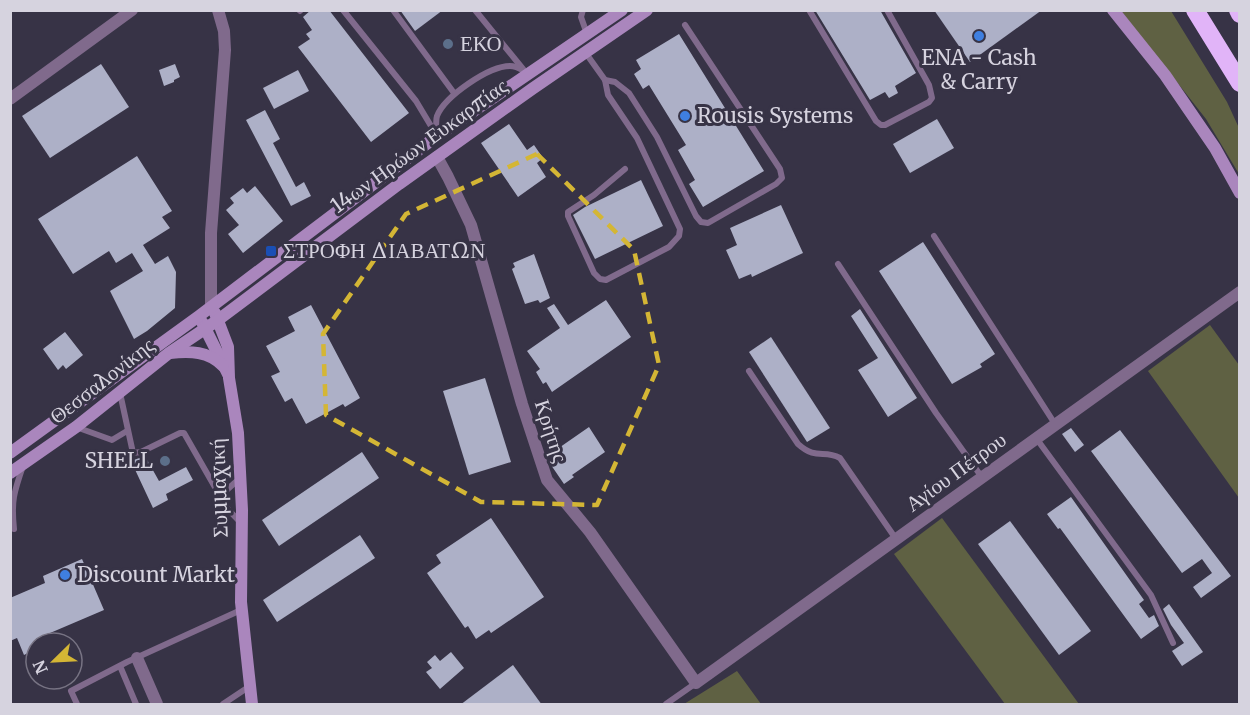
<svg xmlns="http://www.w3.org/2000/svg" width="1250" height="715" font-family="Merriweather,serif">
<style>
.green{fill:#5f6143}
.building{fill:#adb0c7}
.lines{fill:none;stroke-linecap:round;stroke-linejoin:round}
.lane{stroke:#806a8c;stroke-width:6}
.street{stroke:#806a8c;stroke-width:12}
.secondary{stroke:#aa86bd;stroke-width:12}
.highway{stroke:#e1b4f8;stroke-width:18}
.marked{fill:none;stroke:#d4b635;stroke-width:4.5;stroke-dasharray:12 8;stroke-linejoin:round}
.shop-dot{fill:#3f7fe0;stroke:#373346;stroke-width:2}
.service-dot{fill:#5c6f8a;stroke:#373346;stroke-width:2}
.transit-dot{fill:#1a4fb4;stroke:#373346;stroke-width:2}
.labels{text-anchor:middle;stroke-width:6;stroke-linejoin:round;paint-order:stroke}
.poi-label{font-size:21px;fill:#d6d3df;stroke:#373346;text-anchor:start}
.street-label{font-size:21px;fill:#d6d3df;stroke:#373346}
</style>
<rect width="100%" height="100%" fill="#373346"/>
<g class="green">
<path d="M1121 11H1171L1227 102 1239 128V174L1206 119Z"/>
<path d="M1210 325 1239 365V498L1148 371Z"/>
<path d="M942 518 1079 704H1005L894 554Z"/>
<path d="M737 671 761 704H684Z"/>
</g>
<g class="building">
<path d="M311 10H329L409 113 371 142 298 47 310 39 306 34 312 30 303 17Z"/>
<path d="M400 10H443L415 31Z"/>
<path d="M815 10H880L916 73 895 86 898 93 889 98 885 92 870 100Z"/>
<path d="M934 10H1042L970 62Z"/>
<path d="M679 34 764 171 703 207 689 184 695 180 678 150 686 145 649 85 643 89 634 74 641 69 636 60Z"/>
<path d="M101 64 129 107 50 158 22 116Z"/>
<path d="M175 64 180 77 174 80V82L164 86 159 70Z"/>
<path d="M298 70 309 91 274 109 263 88Z"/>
<path d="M265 110 280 139 273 143 296 187 304 182 311 196 291 206 246 120Z"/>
<path d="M937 119 954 148 910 173 893 144Z"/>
<path d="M509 124 527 150 534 145 543 158 537 163 546 177 518 197 481 143Z"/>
<path d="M137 156 172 211 162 217 170 228 143 245 155 264 168 256 176 272 175 308 147 331 134 339 110 291 143 271 132 253 116 263 109 251 73 274 38 219Z"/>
<path d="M641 180 663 226 595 259 573 215 585 207Z"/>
<path d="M255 186 283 221 243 253 228 234 239 225 226 210 234 203 230 198 243 188 247 193Z"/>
<path d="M781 205 803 253 752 277 751 274 739 279 726 250 737 245 730 228Z"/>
<path d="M923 242 995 354 980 364 982 367 952 384 879 271Z"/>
<path d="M534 254 550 298 540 303 538 300 525 304 512 269 515 267 513 263Z"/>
<path d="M606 300 631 337 552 392 546 382 543 384 536 372 540 369 527 351 560 328 547 308 554 304 568 325Z"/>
<path d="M311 305 360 398 345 407 343 404 306 424 292 398 285 402 271 376 280 372 266 346 295 331 288 317Z"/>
<path d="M860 309 917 398 888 417 858 370 878 358 851 316Z"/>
<path d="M65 332 83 355 66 369 63 365 58 370 43 349Z"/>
<path d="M771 337 830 428 807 442 749 352Z"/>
<path d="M485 378 511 462 469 475 443 391Z"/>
<path d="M589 427 605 452 572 475 574 477 564 484 551 465 549 461 556 456 553 452Z"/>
<path d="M1071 428 1084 445 1075 452 1062 434Z"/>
<path d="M1120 430 1231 576 1201 598 1193 587 1212 573 1202 559 1182 573 1091 451Z"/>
<path d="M362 452 379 478 279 546 262 520Z"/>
<path d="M145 456 159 481 186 467 193 480 166 494 168 500 153 508 131 461Z"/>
<path d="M1071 497 1144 600 1139 604 1149 618 1154 615 1159 626 1141 639 1060 528 1058 529 1047 514Z"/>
<path d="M491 518 544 597 491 633 489 630 476 639 468 626 465 628 427 573 441 563 436 555Z"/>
<path d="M1010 521 1091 631 1059 655 978 544Z"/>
<path d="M360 535 375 558 277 622 263 600Z"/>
<path d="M82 559 104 610 36 639V649L24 655 17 638 10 641V598L45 583 43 576Z"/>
<path d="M1169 604 1203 652 1182 666 1172 651 1184 643 1171 625 1163 609Z"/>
<path d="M451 652 464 668 440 689 426 672 432 668 427 662 435 655 440 661Z"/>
<path d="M513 665 542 705H460Z"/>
</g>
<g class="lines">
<g class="lane">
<path d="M343 10 416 101 437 136"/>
<path d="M393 10 454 93"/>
<path d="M475 10 523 69"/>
<path d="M583 10 581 17 587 34"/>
<path d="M809 10 876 121 881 125H885L929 102 932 98 929 85 887 10"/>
<path d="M300 11 301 10"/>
<path d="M585 52 605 80 608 95 637 138 680 229 679 236 669 247 606 280 600 279 594 273 568 216V212L594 195 625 169"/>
<path d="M605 80 615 82 629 93 657 137 696 216 701 222 708 223 776 184 782 178 780 169 685 25"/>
<path d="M437 135C437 129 435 122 437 116 445 96 489 66 510 66 517 66 522 70 528 73"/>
<path d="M934 236 1055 424"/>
<path d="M838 264 936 413 981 476"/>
<path d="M749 371 798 444C817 461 823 449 840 458L896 539"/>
<path d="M120 393 133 453 141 452 180 433H184L220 496"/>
<path d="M76 427 112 440 127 431"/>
<path d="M1036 438 1151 595 1173 643"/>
<path d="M239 479 220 496V501L241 523"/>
<path d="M14 529C11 501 14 492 23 466"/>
<path d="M120 666 136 704"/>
<path d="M77 704 71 691 127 662 241 610"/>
<path d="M223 704 250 686"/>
<path d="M666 704 696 683"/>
</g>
<g class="street">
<path d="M10 99 132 10"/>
<path d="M437 157 448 177 471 225 522 404 547 480 590 532 696 683 1240 292"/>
<path d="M211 307V233L225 50 224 31 218 10"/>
<path d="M137 658 157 704"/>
</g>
<g class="secondary">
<path d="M1113 10 1165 75 1215 148 1240 193"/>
<path d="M215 313 228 347 229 378 238 433 242 510 241 602 252 704"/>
<path d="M202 322 228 374"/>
<path d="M170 353C190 351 209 351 223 366"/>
<path d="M10 453 199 316 437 136 622 10"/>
<path d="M10 473 76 427 169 353 218 320 399 184 532 89 647 10"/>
</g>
<g class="highway">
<path d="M1195 10 1240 83"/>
<path d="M1238 10 1240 14"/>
</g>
</g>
<path class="marked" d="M537 154 634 250 659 365 597 505 481 502 326 415 323 334 406 214Z"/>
<g class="shop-dot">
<circle cx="979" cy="36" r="6"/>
<circle cx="685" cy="116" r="6"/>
<circle cx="65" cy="575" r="6"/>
</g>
<g class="service-dot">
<circle cx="448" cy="44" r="6"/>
<circle cx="165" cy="461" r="6"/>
</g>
<rect class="transit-dot" x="265" y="245" width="12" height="12" rx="3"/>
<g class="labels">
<g class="poi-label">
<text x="460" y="51">ΕΚΟ</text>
<text x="979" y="65" text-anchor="middle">ENA - Cash<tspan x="979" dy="24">&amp; Carry</tspan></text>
<text x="697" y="123">Rousis Systems</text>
<text x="283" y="258">ΣΤΡΟΦΗ ΔΙΑΒΑΤΩΝ</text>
<text x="153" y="468" text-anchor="end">SHELL</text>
<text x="77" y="582">Discount Markt</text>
</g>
<g class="street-label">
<text transform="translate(419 146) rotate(-36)" y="7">14ων Ηρώων Ευκαρπίας</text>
<text transform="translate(102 381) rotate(-38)" y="7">Θεσσαλονίκης</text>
<text transform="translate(551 431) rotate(72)" y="7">Κρήτης</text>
<text transform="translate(956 472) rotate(-36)" y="7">Αγίου Πέτρου</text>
<text transform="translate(219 488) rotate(-92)" y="7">Συμμαχική</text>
</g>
</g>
<rect width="1250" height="715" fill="none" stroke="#d6d3df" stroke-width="24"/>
<g transform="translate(54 661) rotate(246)"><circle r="28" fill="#373346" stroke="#777383" stroke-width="1.5"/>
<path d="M0-4.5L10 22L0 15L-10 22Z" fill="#d4b635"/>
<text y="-9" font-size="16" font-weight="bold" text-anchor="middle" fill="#d6d3df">N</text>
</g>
</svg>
